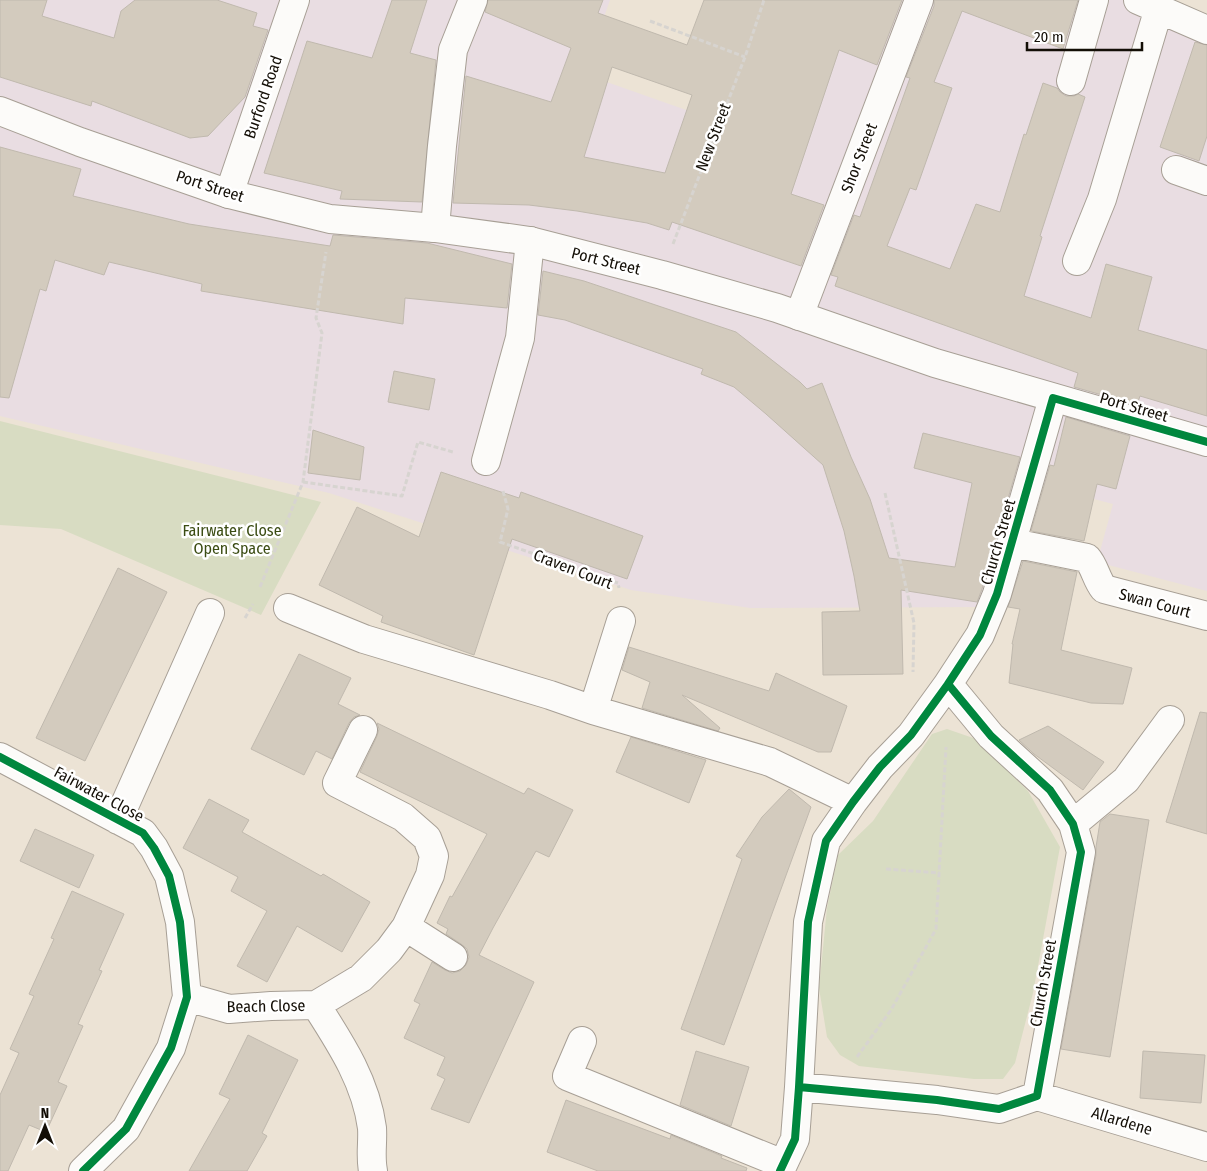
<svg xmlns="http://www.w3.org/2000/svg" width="1207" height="1171" viewBox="0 0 1207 1171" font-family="'Fira Sans Condensed',sans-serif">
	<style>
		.commercial { fill: #e9dde2 }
		.green { fill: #d8dcc2 }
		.building { fill: #d3cbbe; stroke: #c0b9ae; fill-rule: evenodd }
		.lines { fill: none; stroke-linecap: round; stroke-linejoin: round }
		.minor-casing { stroke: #a79f95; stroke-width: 30 }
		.major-casing { stroke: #a79f95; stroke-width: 30 }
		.path { stroke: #d7d4d0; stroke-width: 3; stroke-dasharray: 5 2.5; stroke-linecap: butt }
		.minor { stroke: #fcfbf9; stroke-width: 28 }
		.major { stroke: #fcfbf9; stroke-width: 28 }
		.cycleway-casing { stroke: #fff; stroke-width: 11 }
		.cycleway { stroke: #00873e; stroke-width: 8 }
		.labels { text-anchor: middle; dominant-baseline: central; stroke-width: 5; stroke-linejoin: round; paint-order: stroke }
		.street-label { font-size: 16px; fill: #130e06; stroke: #fff }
		.park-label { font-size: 16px; fill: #3b4c13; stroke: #fff }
	</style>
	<rect width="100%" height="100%" fill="#ece3d5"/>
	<!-- commercial -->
	<path class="commercial" d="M0,0H610L584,74L723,123L765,0H1141L1207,28V591L1097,562L1113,504L1025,481L982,607L750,608L631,590L329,493L0,416Z"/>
	<!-- green -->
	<path class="green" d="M0,421L321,502L261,615L61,529L0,525Z
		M947,729L976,739L1028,791L1060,847L1033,993L1015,1063L1003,1079H974L859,1066L840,1055L827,1037L819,988L827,908L838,855L873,821L932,734Z"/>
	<!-- building -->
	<path class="building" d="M0,0H47L42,16L114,38L121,11L135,0H217L257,13L253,26L268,30L245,97L208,136L190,138L92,101L91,106L0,77Z
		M392,0H427L410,53L436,60L422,202L340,199L342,191L264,173L307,41L372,58Z
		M488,0H603L598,13L687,45L704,0H902L877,65L839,50L791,194L824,205L801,266L672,222L669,230L647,223L577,211L529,205L453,203L466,76L551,102L571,48L485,12ZM612,67L692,95L665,173L584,157Z
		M934,0H1078L1063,49L962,11L934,82L952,88L916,190L910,188L887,246L950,269L976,204L1000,212L1024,134L1026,135L1043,83L1057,88L1060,92L1066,96H1074L1078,94L1085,97L1040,236L1042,237L1024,296L1091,318L1106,264L1152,277L1138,330L1207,350V416L1140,396L1137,405L1074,387L1078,373L835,286L838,277L831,275L854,215L860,217L910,78L906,77L934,6Z
		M1195,42L1207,45V136L1199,161L1160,147Z
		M0,147L81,169L73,196L189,224L330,246L333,235L427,243L512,264L507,308L405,298L403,324L201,291L202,284L109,262L104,275L55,260L46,291L40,289L9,398L0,397Z
		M543,271L584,281L736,332L800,382L807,389L822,383L851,457L870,499L889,558L955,567L972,483L914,468L923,433L1020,457L982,589L977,602L901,590L903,674L823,675L822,612L860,611L854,576L844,531L823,465L766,414L734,387L701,374L703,369L565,320L538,315Z
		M394,371L435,379L429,410L388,402Z
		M1066,417L1130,436L1116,489L1097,484L1084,541L1031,531L1050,465L1054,466Z
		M313,430L364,447L360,480L308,473Z
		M441,472L519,498L521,492L643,536L627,579L512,539L474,655L381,622L383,616L319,585L357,507L419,537Z
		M1023,561L1077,572L1061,650L1132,668L1123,704L1091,703L1009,683L1013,644H1012L1020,609L1008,607Z
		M118,568L167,592L85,761L36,738Z
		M629,647L769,691L776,673L847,706L831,752H818L682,695L720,728L718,731L642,708L650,682L622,670Z
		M299,654L351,678L338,704L360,715L354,717L349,723L332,759L316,751L304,775L251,749Z
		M1200,712L1207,713V834L1166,822Z
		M377,723L524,794L528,788L573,810L549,857L536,851L493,928L479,955L534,982L469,1123L431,1109L445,1079L437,1075L445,1057L404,1038L420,1004L414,1001L432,962L445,970L452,973L460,971L466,965L469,957L467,949L461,944L446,934L448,929L437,923L450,896L452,897L487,834L360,772L377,736L379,729Z
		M1048,726L1104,762L1083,790L1034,754L1019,740Z
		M631,737L706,760L689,803L616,772Z
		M789,789L811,807L724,1045L681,1029L742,859L736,856L762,817Z
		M209,799L249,820L242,832L321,876L323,874L370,902L342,952L297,926L267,982L237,966L267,911L231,891L238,877L183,848Z
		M1110,814L1149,820L1110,1057L1061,1049L1096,855V847L1100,822Z
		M35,829L94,855L79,888L20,861Z
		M72,891L124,914L99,970L102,971L78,1024L83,1026L58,1082L67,1086L46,1132L29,1125L8,1171H0V1095L19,1053L10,1049L34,996L29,994L54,939L51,938Z
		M248,1035L298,1060L262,1133L267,1136L247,1171H189L230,1099L219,1094Z
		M696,1051L749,1067L731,1126L680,1105Z
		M1143,1051L1205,1055L1201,1103L1140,1098Z
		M566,1100L670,1139L671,1135L722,1156L721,1158L747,1168L746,1171H598L547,1152Z"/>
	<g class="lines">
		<defs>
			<path id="minor" d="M1138,0L1207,30
				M1071,81L1094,0
				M1176,170L1207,181
				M229,194L295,0
				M435,228L442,146L453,50L473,0
				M1077,261L1102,199L1159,8
				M799,316L919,0
				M486,461L520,338L530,241
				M1013,543L1087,558C1095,567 1096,579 1104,589L1207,616
				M288,608L364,639L550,695L593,710
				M621,621L593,710L770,762L853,802
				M948,684L980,635L997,594L1053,398
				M0,757L143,833L154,848L169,876L180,922L187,997L171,1048L126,1129L83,1171
				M118,820L210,613
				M1073,824L1126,780L1170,720
				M406,927L453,957
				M187,997L229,1009L271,1006L316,1005L361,978L389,950L406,927L430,875L434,856L427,838L403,817L337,783L363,730
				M316,1005C341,1044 366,1082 372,1128C373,1143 370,1156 373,1171
				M582,1041L567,1076L783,1164
				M1037,1096L1207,1147
				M780,1171L795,1139L799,1087L808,922L826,841L853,802L880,767L911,735L948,684L991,736L1050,790L1073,824L1081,852L1037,1096L999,1109L937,1100L799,1087"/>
			<path id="major" d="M0,111L80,142L229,194L330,219L435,228L530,241L662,275L777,308L935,363L1207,442"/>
		</defs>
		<!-- minor casing -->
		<use href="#minor" class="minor-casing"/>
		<!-- major casing -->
		<use href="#major" class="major-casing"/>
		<!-- path -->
		<path class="path" d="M650,21L745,57
			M673,244L745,57L764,0
			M303,482L402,496L418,442L453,452
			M503,491L508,509L500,542L618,583L619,588
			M885,493L914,623L913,672
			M260,587L303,482L322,333L316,318L326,252
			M245,618L253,604
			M886,869L940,873
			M857,1057L891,1010L936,929L946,747"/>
		<!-- minor -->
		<use href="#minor" class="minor"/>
		<!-- major -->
		<use href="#major" class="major"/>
		<defs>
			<path id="cycleway" d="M948,684L980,635L997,594L1053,398L1207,442
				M0,757L143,833L154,848L169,876L180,922L187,997L171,1048L126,1129L83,1171
				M780,1171L795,1139L799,1087L808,922L826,841L853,802L880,767L911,735L948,684L991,736L1050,790L1073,824L1081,852L1037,1096L999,1109L937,1100L799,1087"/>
		</defs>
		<!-- cycleway casing -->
		<use href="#cycleway" class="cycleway-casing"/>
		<!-- cycleway -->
		<use href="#cycleway" class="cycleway"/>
	</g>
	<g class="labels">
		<!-- street labels -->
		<g class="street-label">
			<text transform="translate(263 97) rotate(-71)">Burford Road</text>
			<text transform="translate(713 137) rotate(-69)">New Street</text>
			<text transform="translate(859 158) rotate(-69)">Shor Street</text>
			<text transform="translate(210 186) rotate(18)">Port Street</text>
			<text transform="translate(606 261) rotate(14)">Port Street</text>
			<text transform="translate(1134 407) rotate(16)">Port Street</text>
			<text transform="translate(998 542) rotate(-74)">Church Street</text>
			<text transform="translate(573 569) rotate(21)">Craven Court</text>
			<text transform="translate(1155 603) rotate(15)">Swan Court</text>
			<text transform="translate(99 794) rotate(28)">Fairwater Close</text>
			<text transform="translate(1043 983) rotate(-80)">Church Street</text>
			<text transform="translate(266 1006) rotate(-1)">Beach Close</text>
			<text transform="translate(1122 1121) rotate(17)">Allardene</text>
		</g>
		<!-- park labels -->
		<g class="park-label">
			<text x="232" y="530">Fairwater Close<tspan x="232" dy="18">Open Space</tspan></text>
		</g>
	</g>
	<!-- north arrow -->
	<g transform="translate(45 1126)" stroke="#ffffff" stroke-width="4" paint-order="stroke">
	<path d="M0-4L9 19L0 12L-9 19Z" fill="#130e06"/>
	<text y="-8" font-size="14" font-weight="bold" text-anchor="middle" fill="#130e06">N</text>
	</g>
	<!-- scale -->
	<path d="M1027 42v8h115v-8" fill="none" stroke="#130e06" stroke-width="2.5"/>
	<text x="1034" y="42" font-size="15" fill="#130e06" stroke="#ffffff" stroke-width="4" paint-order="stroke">20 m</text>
</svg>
